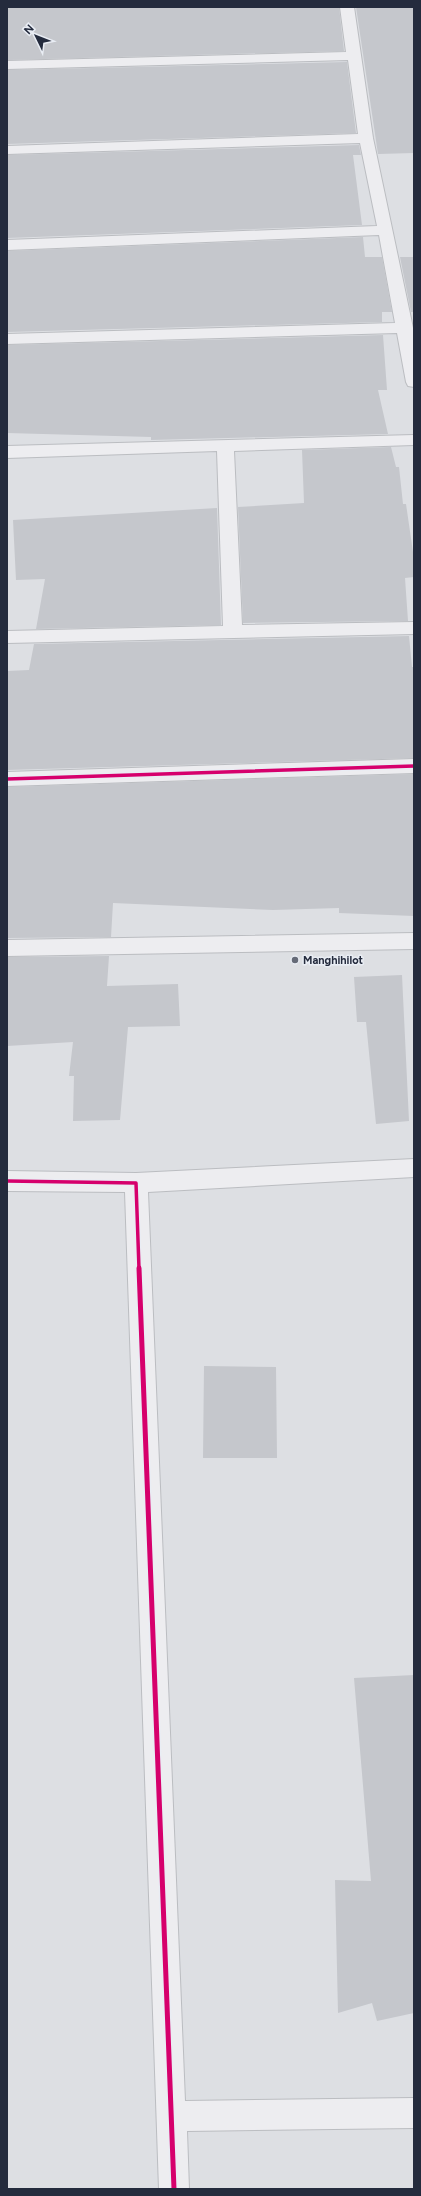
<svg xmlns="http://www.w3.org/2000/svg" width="421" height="2196" viewBox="0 0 421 2196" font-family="Figtree,sans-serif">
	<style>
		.building { fill: #c5c7cc }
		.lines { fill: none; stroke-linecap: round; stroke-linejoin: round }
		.minor-casing { stroke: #bbbdc1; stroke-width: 2 }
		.minor { fill: #ededf0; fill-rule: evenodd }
		.cycleway-far1-casing { stroke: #e9edf4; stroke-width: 6 }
		.cycleway-casing { stroke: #e9edf4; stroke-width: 8 }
		.cycleway-far1 { stroke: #d6006c; stroke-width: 3.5 }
		.cycleway { stroke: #d6006c; stroke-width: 5 }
		.poi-dot { fill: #656a77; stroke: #e9edf4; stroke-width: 1.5 }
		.labels { text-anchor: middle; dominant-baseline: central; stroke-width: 3; stroke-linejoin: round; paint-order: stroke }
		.poi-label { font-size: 11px; font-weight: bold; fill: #242b3d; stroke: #e9edf4; text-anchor: start }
	</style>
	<rect width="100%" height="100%" fill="#dddfe3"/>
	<!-- building -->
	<path class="building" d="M7,7H339L344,51L7,60Z
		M356,7H414V153L378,154Z
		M347,62L356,133L7,144V70Z
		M359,145L361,155H353L362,225L7,238V155Z
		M363,237L365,257H382L392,312H382V322L7,332V251Z
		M400,257H414V312H411Z
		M383,335L387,390H378L388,434L151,440V437L7,433V345Z
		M391,447L396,467H399L403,504H406L414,559V577L405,578L408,621L243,623L238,507L304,503L302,450Z
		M217,508L221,625L36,629L45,579L16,580L13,520Z
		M409,636L412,667H414V758L7,770V671L29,670L34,644Z
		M414,774V916L339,913V908L273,910L113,903L111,937L7,938V787Z
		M109,956L107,986L178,984L180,1026L128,1027L120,1120L73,1121L74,1076H69L73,1042L7,1046V957Z
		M402,975L409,1121L376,1124L366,1022H357L354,977Z
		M204,1366L276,1367L277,1458H203Z
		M414,1675V2013L377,2021L372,2003L338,2013L335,1880L371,1881L354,1678Z"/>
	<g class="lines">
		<defs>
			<path id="minor" d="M340,7H354L373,138L413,328L414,387L408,386L406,382L397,333L7,344V334L395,323L379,235L7,250V240L377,226L360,143L7,154V146L358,134L348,60L7,69V61L346,52Z
				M414,435V445L234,451L242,625L414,622V634L7,643V631L223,626L217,451L7,458V446Z
				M414,759V773L7,786V772Z
				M414,933V949L7,956V940Z
				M414,1159V1177L148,1192L185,2101L414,2098V2128L187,2131L189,2189H159L125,1192L7,1191V1171L136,1173Z"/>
		</defs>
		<!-- minor casing -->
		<use href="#minor" class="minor-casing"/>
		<!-- minor -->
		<use href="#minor" class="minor"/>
		<defs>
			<path id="cycleway-far1" d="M7,779L414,766
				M7,1181L136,1183L139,1269"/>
			<path id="cycleway" d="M139,1268L174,2189"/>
		</defs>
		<!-- cycleway-far1 casing -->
		<use href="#cycleway-far1" class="cycleway-far1-casing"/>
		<!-- cycleway casing -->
		<use href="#cycleway" class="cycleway-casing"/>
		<!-- cycleway-far1 -->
		<use href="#cycleway-far1" class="cycleway-far1"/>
		<!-- cycleway -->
		<use href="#cycleway" class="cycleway"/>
	</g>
	<!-- markers -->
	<circle class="poi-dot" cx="295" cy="960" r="4"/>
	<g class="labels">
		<!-- poi labels -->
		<g class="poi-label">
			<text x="303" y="960">Manghihilot</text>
		</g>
	</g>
	<!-- border -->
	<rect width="421" height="2196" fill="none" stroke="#242b3d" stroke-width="16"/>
	<!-- north arrow -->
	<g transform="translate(36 36) rotate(313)" stroke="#e9edf4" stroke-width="3" paint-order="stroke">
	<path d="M0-3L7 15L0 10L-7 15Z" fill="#242b3d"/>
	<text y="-6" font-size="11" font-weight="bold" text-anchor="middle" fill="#242b3d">N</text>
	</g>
</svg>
